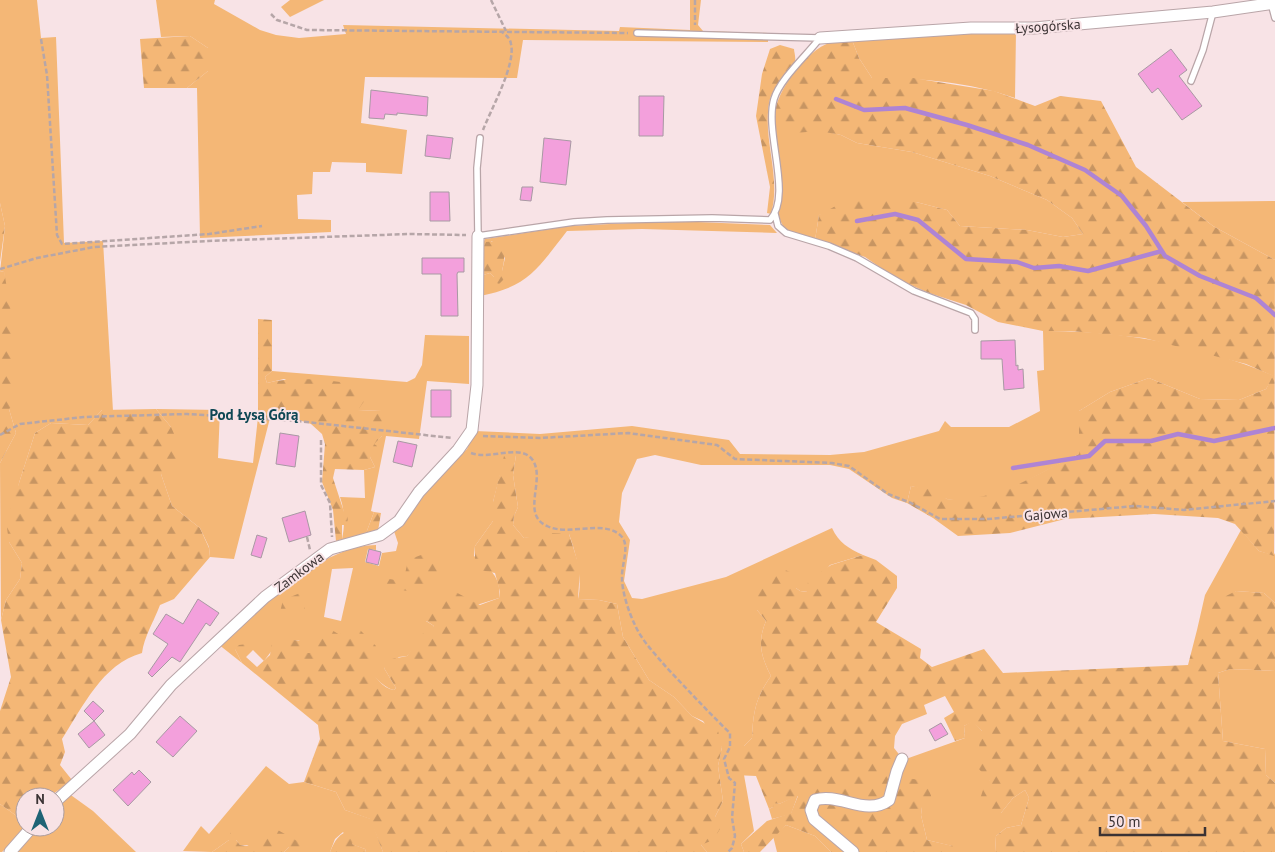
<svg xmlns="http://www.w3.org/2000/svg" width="1275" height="852" viewBox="0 0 1275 852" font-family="'PT Sans',sans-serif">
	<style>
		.grass { fill: #f4b776; fill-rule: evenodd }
		.forest { fill: url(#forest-firs) }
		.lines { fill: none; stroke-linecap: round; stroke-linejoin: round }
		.stream { stroke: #ae84d4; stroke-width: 4.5 }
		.building { fill: #f3a0dc; stroke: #a899a3 }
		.lane-casing { stroke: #b9a5a8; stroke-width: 8 }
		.street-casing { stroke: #b9a5a8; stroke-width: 13 }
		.path { stroke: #b6a6a8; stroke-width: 2.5; stroke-dasharray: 5 2.5; stroke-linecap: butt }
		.lane { stroke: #fff; stroke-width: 5.5 }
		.street { stroke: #fff; stroke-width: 11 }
		.labels { text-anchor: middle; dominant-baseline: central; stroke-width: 4; stroke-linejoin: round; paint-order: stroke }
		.street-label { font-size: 14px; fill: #3b3334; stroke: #f8e3e6 }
		.neighbourhood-label { font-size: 15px; font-weight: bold; fill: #0e4754; stroke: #f8e3e6 }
	</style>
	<defs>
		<pattern id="forest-firs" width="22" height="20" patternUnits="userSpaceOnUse" patternTransform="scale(1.25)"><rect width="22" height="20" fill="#f4b776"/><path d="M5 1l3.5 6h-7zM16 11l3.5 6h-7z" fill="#c79562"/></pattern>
	</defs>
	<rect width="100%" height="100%" fill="#f8e3e6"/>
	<!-- grass -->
	<path class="grass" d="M0,0H37L41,38L56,37L64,243L103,241L113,411L102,410L88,425L51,423L35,433L19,483L9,542L22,563L20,579L6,600L1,620L0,463L16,433L9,409L4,271L0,272L5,226L0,203Z
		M156,0H215L214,4L260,30L276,35L299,38L346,34L343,25L619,31L620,27L690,30V0H701L698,25L703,31L768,33V42L523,40L517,78L365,77L361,123L407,130L402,174L366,172V163L332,162L330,172H313L312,194L297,195L298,219L331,220V232L200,238L197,88H187L208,71V48L190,36L161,37Z
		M290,0H324L290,17L281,7Z
		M1016,31L1015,98C970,82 920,78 872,78L859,58L852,40Z
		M775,120L841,135L857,143L912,152L990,176L1047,200L1072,218L1083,234L1063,237L1027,230L960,226L947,210L916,202L819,215L815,240L790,231L784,228L780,220L778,213L781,199L773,131Z
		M1275,201V260L1213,226L1182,202Z
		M673,221L770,225L777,233L642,229L567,231C538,268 529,287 479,296L483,275L490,273L494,277L502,271L505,258L492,241L480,250L485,239L569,226Z
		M1043,331C1119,330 1204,345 1274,376L1266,389L1239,400L1200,399L1149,378L1110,392L1079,411V454C1039,472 993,507 947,499C935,497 924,489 911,486L907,503L892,498L849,469L830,465H701L655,455L637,459L622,493L619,522L630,540L624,581L632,598L642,599L726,577L832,528C839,543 848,548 863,555L830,565L808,592L800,591L796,588L757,610L766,621C757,643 761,656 771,676C756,697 753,712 752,738L744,746V752L734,775H744L754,831L741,844L744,852H707L701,845L723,801L718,766L722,747L703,721L692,716L674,697L649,680L623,637L617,604L599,600L578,599C583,578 576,554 569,534L524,538L513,525L514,516L518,507L513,475L516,455L500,475L493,502V521L475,546L474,556C489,568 502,577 499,598L426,621L434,626L407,656L399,657L384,668L396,688L394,690C380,689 350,647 340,636L317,653H307L299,640L279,641L264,661L253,650L246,657L235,649L242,663L218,644C258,610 321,545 376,545V550L368,549L365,562L379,566L382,553L396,551L398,543L394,531L427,488L467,449L475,431L540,434L632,426L729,440L740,454L830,455L864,452L939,431L945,421L951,427H1009L1040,411L1037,371L1044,370ZM353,568L341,621L324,617L332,569Z
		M425,335L469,336V384L427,381L419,439L386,436L371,511L374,512L365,536L336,544V541L342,539C345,525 345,511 340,497L365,498L364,470L375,467L370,457L373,444L382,436L381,411L357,410L284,379L267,383L265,377L272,371L407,382L415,378L422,365Z
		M156,409L220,410L218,458L253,463L258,417L270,418L234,559L210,557L209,547L200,528L172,506L161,474L171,427Z
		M1241,530L1259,551L1274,555L1275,553V603L1264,593L1236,591L1208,631L1197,630L1205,595Z
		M1230,669L1275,671V783L1266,775L1265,749L1223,741L1218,673Z
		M972,721L982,731L990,781L1001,813L1013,798L1025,790L1029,798L1021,825L1006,828L996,836L995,852H953L952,846L927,840L921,815L922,807L899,783L903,760L965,738L964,726Z
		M266,766L289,784L304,782L336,792L345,810L371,819L383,852H366L365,849L351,844L343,832L335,839L330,852H284L289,847H308L240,845L236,840H229L212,852L183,851L201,826L209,834Z
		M68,793L93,811L136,852H18L39,827H55V807Z
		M798,795L791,814L772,819L769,809L773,807V802L779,804Z
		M0,804L25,822C25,835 11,844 2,852H0Z
		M786,825L815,836L831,852H777L773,836Z"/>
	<!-- forest -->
	<path class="forest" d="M190,36L208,48V71L187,88H144L140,39Z
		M852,40L859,58L872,78H913L994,91L1035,106L1060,96L1101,101L1136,167L1213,226L1275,260L1274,556L1259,551L1235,524L1218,518L1154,514L1065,519L1010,533L958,536L933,518L907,503L911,486L944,492L946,499C1002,502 1031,475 1079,454V411L1110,392L1149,378L1200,399L1239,400L1266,389L1273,376L1246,364L1144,338L1071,331H1043L998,322L966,305L929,293L897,279L865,257L815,240L819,215L843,202L878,199L916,202L947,210L960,226L1027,230L1063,237L1083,234L1072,218L1047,200L990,176L912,152L857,143L841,135L819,131L782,134C780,130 775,124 775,120C771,96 807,50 829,43C836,41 845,41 852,40Z
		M780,45L794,49C794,52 796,57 795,61C793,72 774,86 770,99C761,137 782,176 771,214L767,213L770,187L756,116L762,74L770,49Z
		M0,203L5,226L0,262Z
		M498,241C506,252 505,258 502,271L506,277L499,284L494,282V277L490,273L483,275V248L486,242Z
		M4,271L11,312L15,404L9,409L16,433L0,463V272Z
		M258,319L272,320V371L265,377L267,383C299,375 331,381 363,385L367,391L365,400L358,410L381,411L391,416L392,425L383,426L384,434L374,444L377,446L376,454L370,457L375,467L364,470L335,469L333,478L345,515L348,517L347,525H342V539L336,541L333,510L322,482L325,444L322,434L311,424L272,411L270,418L258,417Z
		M156,409L171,427L182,452L171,468L161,474L172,506L200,528L209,548L210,557L174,599L160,605C154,621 144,637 142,653C102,664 83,707 62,739L65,752L60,765L72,780L49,797H25V822L0,804V711L11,677L1,620L6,600L20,579L22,563L9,542L7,528L11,508L35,433L51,423L88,425L102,410Z
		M516,455L513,475L518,507L514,516L513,525L524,538L549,533L569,534L580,569L578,599L599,600L617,604L623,637L649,680L674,697L692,716L718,731L722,747L718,766L723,801L715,817L720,829L713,840L701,845L707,852H383L370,819L345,810L336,792L304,782L320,739L318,725L242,663L235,649L239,645L247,644L246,657L257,667L270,655L272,641H279L283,637L289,635L293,640L308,641L307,653H317C317,641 319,635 330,629L340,635L346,626L358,628L376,646L368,667C375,676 383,689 394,690L396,688L384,668L387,660L407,656L424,632L434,626L425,620L434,602L448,588L480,605L499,598L500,592L495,573L475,569V546L493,521V502L504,456Z
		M374,512L381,513L378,531L365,536Z
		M421,555C431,555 436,555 442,564C431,590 426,597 398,589C391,587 385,587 380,582L389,576V579L396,580L405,574L408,560Z
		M863,555L876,560L897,576V588L876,622L921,649L920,658L932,667L984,649L1003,673L1188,665L1197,630H1208L1210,604L1236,591L1264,593L1275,603V671L1230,669L1218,673L1223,741L1265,749L1266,775L1275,783V852H995L996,836L1006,828L1021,825L1029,798L1025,790L1013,798L1001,813L984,812L979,802L984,787L990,781L978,768L980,732L982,731L972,722L964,726L965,738L955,741L944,718L954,712L945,696L924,705L927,714L902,724L895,736L894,748L902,758L899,783L906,778L927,781L933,803L922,807L921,815L927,840L953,846V852H831L815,836L786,825L760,852H744L741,844L767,821L791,813L798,796L779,804L774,803L773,807L769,809L756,776L734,775L726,759L734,752L744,751V746L752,738C753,712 756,697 771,676C761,656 757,643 766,621L757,610L755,595L777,566L794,574L796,588L800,591L807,592L808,581L831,565Z
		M300,593L304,598L305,611L302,613L297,611L277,620L276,613L280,612L283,600Z
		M231,829H237L236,840L240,845L247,846L276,829L308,847L303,852L289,847L284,852H212L229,840Z
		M352,830L355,835L352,844L365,849L366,852H330C335,840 339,833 352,830Z"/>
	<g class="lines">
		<!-- stream -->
		<path class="stream" d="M836,99L864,110L905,108L967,125L1028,145L1085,170L1122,196L1146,226L1165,256L1200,276L1256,298L1275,315
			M857,221L895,214L918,220L966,259L1017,262L1034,268L1059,266L1088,271L1162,251
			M1013,468L1089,456L1105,441H1151L1178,434L1214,441L1275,428"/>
	</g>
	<!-- building -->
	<path class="building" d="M1171,49L1187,70L1179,76L1202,106L1182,120L1158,88L1152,93L1138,74Z
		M371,90L428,97L427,116L397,113V115L385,114L384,119L369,118Z
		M639,96H664L663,136H639Z
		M427,135L453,138L450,159L425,156Z
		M544,138L571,141L566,185L540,182Z
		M522,187H533L531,201L520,200Z
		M430,192H449L450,221H430Z
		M422,258H464V272H458L457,274L458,316H441V274H422Z
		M1015,340L1016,366L1018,365V370L1023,369L1024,388L1004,390L1002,359H981V341Z
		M431,390H451V417H431Z
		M280,433L299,436L295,467L276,464Z
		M398,441L417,445L412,467L393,462Z
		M305,511L311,535L289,542L282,518Z
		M257,535L267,538L261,558L251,555Z
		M369,549L381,552L378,565L366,562Z
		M198,599L219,613L210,626L206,623L180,662L172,657L152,677L148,673L168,644L153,634L166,614L183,624Z
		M93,701L104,711L94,721L84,711Z
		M180,716L197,731L173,757L156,742Z
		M94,721L105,735L89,748L78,734Z
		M941,723L948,734L935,741L929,730Z
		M139,770L151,782L128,806L113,790L132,772L134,775Z"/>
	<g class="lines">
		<defs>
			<path id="lane" d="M1271,3L1275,18
				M637,33L820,38
				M1191,81L1203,50L1213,12
				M480,138L477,168L478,236L574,222L607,220L712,218L770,220C793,195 764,133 774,99C780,79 807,55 820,38
				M775,214L778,226L786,233L829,246L857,258L914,291L971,313L975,319V330"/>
			<path id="street" d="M820,38L971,28H1034L1213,12L1275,3
				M55,802L130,734L171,685L265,597L330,549L380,535L399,521L419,492L458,450L472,430L477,385L478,236
				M10,852L32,827
				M853,852L814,819L811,810L815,800C839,792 866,817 889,800L897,771L902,759"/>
		</defs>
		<!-- lane casing -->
		<use href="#lane" class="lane-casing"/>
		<!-- street casing -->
		<use href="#street" class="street-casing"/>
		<!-- path -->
		<path class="path" d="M491,0L506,31
			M695,0V25
			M271,14L277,20L307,30L628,33
			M41,39L47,75L57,235L62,244L209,234L262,226
			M483,130C491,109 516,65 511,44C510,38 507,36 502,32
			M0,269L37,258L94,247L208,241L410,234L466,235
			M0,435L20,424L84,417L187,414L297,421L452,438
			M483,436L540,438L628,433L717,445L735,459L832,463L849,466L888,494L911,503L940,519H988L1135,506L1184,510L1275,501
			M321,440V485L330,503L332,537
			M471,453C489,460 517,445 530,457C549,475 519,514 547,526C569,537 605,518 622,537C630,546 621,567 622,578C622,592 629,613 635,625C642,641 656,655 667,668C688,690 708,712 730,733V747L724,759L729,778L735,783L732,818L735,836L732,848L728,852
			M307,537L310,550"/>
		<!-- lane -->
		<use href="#lane" class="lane"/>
		<!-- street -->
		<use href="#street" class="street"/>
	</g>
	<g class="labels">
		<!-- street labels -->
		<g class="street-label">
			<text transform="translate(1048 26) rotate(-4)">Łysogórska</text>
			<text transform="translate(1046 514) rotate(-5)">Gajowa</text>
			<text transform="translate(299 572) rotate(-37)">Zamkowa</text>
		</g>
		<!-- neighbourhood labels -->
		<g class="neighbourhood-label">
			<text x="254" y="414">Pod Łysą Górą</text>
		</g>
	</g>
	<!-- north arrow -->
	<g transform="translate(40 812)"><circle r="24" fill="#f8e3e6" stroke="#ac9d9f"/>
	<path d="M0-4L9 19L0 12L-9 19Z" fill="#1e6475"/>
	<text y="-8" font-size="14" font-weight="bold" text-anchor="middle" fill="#3b3334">N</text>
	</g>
	<!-- scale -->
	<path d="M1100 827v8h105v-8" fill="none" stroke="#3b3334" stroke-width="2.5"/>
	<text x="1108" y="827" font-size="15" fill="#3b3334" stroke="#f8e3e6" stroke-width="4" paint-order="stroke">50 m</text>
</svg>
